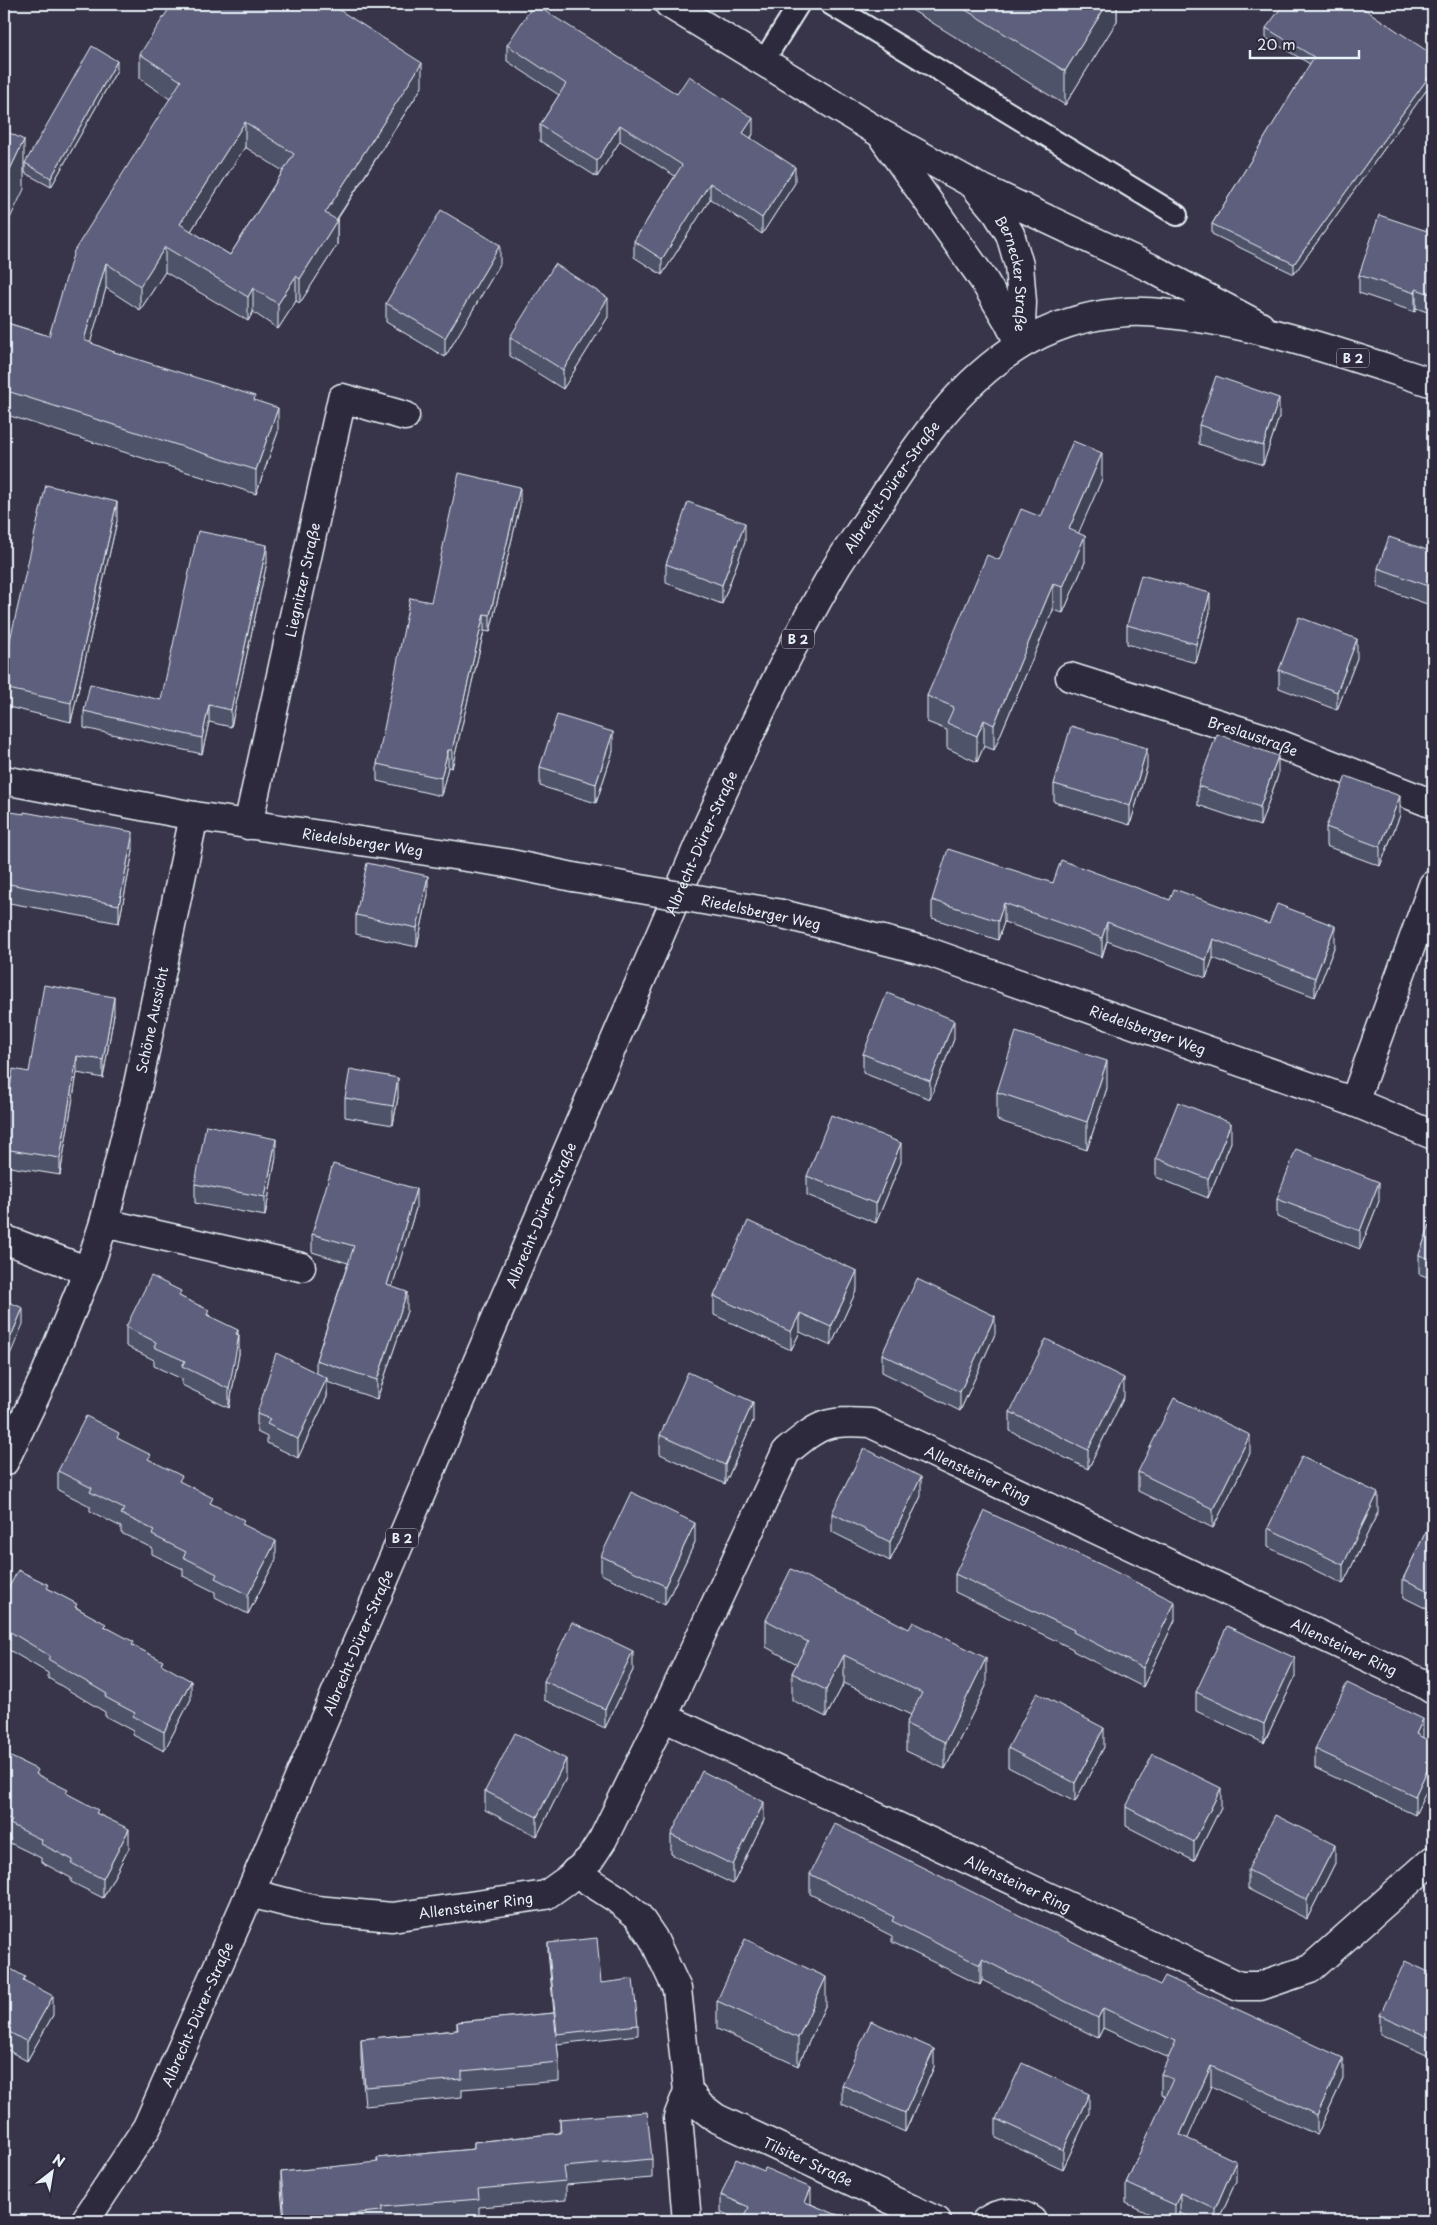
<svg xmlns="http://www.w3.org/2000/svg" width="1437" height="2225" viewBox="0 0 1437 2225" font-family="'Playpen Sans',sans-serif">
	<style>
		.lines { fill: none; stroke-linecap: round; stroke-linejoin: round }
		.lane-casing { stroke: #e8f1f8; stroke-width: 24 }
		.street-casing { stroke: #e8f1f8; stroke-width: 31 }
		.secondary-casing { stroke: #e8f1f8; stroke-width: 31 }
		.primary-casing { stroke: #e8f1f8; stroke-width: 31 }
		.lane { stroke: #2f2a3d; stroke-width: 20 }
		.street { stroke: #2f2a3d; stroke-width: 28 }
		.secondary { stroke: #2f2a3d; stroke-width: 28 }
		.primary { stroke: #2f2a3d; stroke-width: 28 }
		.street-bridge-casing { stroke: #e8f1f8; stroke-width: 31; stroke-linecap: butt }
		.street-bridge { stroke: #2f2a3d; stroke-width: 28 }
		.wall { fill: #50526b; stroke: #e8f1f8; fill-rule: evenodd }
		.shaded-wall { fill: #414257; stroke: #e8f1f8 }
		.building { fill: #5d5f7c; stroke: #e8f1f8; fill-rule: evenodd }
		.labels { text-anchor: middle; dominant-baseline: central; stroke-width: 4; stroke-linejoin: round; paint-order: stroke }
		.shield { fill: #2f2a3d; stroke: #b0b5c0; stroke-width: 1 }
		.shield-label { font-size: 12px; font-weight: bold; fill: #e8f1f8 }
		.street-label { font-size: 14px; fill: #e8f1f8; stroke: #2f2a3d }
	</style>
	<rect width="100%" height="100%" fill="#38354a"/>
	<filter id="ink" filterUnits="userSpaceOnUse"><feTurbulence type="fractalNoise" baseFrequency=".02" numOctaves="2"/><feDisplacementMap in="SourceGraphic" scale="10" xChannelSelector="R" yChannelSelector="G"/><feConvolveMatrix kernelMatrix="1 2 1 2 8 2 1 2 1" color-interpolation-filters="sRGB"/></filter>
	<g filter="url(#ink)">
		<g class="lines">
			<defs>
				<path id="lane" d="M830,4L1177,215
					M763,62L799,4"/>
				<g id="street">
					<path id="s1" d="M1070,677L1261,737L1433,804"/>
					<path id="s2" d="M4,780L194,816L506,863L573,877"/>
					<path id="s3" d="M248,825L342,398L405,416"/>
					<path id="s4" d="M782,914L926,951L1354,1102L1433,1135"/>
					<path d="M1354,1102L1433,885"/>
					<path d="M104,1223L301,1267"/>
					<path d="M4,1239L88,1271"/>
					<path id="s5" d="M4,1462L44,1378L88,1271L104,1223L137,1089L194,816"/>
					<path id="s6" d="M663,1717L1239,1986H1260L1310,1969L1433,1860"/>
					<path d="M575,1872L617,1899L638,1916L653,1938L677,1989L688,2091L678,2117L687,2221"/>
					<path id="s7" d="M250,1893L316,1910L392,1917L546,1895L567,1880L590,1859L603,1839L663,1717L786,1452C820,1424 825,1420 870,1423L1422,1683L1433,1690"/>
					<path id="s8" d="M688,2091L700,2106L716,2118L937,2221"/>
					<path d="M986,2221C1000,2211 1018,2210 1032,2221"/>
				</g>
				<g id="secondary">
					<path id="s9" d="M669,4L880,133L973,184L997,213L1010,234L1019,265L1022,302L1020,345"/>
					<path d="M884,139L983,279L1008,321L1020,345"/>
					<path d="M981,188L1151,268L1260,326"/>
				</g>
				<g id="primary">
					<path id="s10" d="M85,2221L147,2127L250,1893L699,844C742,750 785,655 837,566C851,544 866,523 880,502C918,443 959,383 1020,345C1049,328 1084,316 1117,313C1140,310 1162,313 1184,316C1270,327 1352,357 1433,383"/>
				</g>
			</defs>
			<!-- lane casing -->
			<use href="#lane" class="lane-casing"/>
			<!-- street casing -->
			<use href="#street" class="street-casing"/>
			<!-- secondary casing -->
			<use href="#secondary" class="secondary-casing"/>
			<!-- primary casing -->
			<use href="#primary" class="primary-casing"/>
			<!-- lane -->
			<use href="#lane" class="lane"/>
			<!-- street -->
			<use href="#street" class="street"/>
			<!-- secondary -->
			<use href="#secondary" class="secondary"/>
			<!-- primary -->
			<use href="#primary" class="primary"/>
			<defs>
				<path id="street-bridge" d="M573,877L782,914"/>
			</defs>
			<!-- street-bridge casing -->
			<use href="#street-bridge" class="street-bridge-casing"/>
			<!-- street-bridge -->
			<use href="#street-bridge" class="street-bridge"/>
		</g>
		<!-- wall -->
		<path class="wall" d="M902,4H1117V21L1065,105Z
			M1266,28L1433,55V81L1294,274L1212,234V224L1310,64L1266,38Z
			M507,45L677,94L753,134L751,138L795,183L762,234L710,199L662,275L634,257V241L675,176L620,141L597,177L540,141V125L559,95L507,61Z
			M140,54L422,87L337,220V245L300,303L296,301L278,329L253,312L248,321L165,272L140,310L106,288L90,343L111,351L255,400L278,432L256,494L4,414V322L49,336L170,99L140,79ZM245,147L283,171L230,255L191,231Z
			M117,70L51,187L25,173V163Z
			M1433,233V314L1416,308L1415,312L1359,293V275Z
			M500,264L445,357L386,322V303Z
			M608,317L563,389L510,356V337Z
			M1279,417L1263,465L1199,444V425Z
			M1102,479L1078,533L1085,562L1063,613L1053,610L994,750L984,746L977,762L947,748V730L927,722V696L999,560L1041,517Z
			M520,505L490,632L484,631L452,768L448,767L441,796L377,781V764L431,602Z
			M117,521L71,722L4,706V666Z
			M745,542L722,604L666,583V564Z
			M1433,552V606L1378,587V568Z
			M267,562L231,727L209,722L202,754L84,728V711L161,700Z
			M1210,612L1196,663L1127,644V625Z
			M1357,658L1337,710L1279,688V670Z
			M613,751L596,803L540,786V767Z
			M1147,767L1130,825L1054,802V784Z
			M1278,775L1260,826L1198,805V786Z
			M4,811L133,851L119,923L4,902Z
			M1400,815L1380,866L1326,846V827Z
			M1053,883L1170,900L1269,924L1335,945L1315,997L1213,958L1206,978L1107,941L1102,957L1004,922L998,940L932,918V900Z
			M428,895L417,947L356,934V915Z
			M114,1014L103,1078L77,1073L60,1175L4,1166V1107H7L29,1072Z
			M954,1039L930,1099L863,1073V1054Z
			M1107,1088L1087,1150L997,1120V1092Z
			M398,1097L393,1125L345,1117V1098Z
			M1231,1142L1208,1198L1156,1177V1158Z
			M276,1157L265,1216L195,1203V1184Z
			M901,1162L876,1223L807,1195V1176Z
			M1277,1199L1379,1201L1360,1249L1277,1217Z
			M416,1208L392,1287L407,1311L377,1399L327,1382V1397L298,1458L267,1443V1437L257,1432V1414L316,1372V1360L348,1263L312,1252V1234Z
			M1433,1216V1279L1419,1274V1255Z
			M857,1289L831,1346L800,1332L791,1350L714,1315V1296Z
			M181,1297L238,1334L239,1354L229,1408L182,1385V1379L154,1366V1360L126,1346V1327Z
			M995,1334L960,1411L882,1372V1354Z
			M1124,1397L1088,1469L1010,1431V1412Z
			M753,1421L725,1484L660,1454V1435Z
			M119,1439L213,1505L244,1525L276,1559L248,1614L215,1597V1592L183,1576V1569L152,1554V1548L121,1533V1527L90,1511V1506L58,1490V1471Z
			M1250,1453L1213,1528L1138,1491V1472Z
			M921,1496L890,1561L832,1532V1513Z
			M1378,1512L1343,1584L1268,1547V1528Z
			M1433,1517V1612L1403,1597V1579Z
			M695,1542L665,1605L601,1574V1556Z
			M955,1574L1175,1620L1143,1687L1073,1651V1649L955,1592Z
			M49,1589L163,1665L191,1699L164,1751L133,1735V1731L105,1716V1712L48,1678V1673L4,1647V1597Z
			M766,1620L986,1686L945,1769L906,1751V1724L911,1715L844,1683L826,1717L792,1700V1673L797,1664L766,1647Z
			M633,1670L605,1728L544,1700V1681Z
			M1295,1677L1264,1743L1196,1711V1692Z
			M1423,1738L1433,1743V1777L1415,1815L1315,1768V1749Z
			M1104,1747L1075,1802L1008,1767V1748Z
			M4,1749L7,1755L98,1814L129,1848L103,1898L71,1882V1878L41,1862V1858L10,1843V1838L4,1835Z
			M566,1778L537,1836L485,1810V1791Z
			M1126,1807H1221L1194,1861L1126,1826Z
			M764,1820L733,1884L671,1854V1835Z
			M1335,1863L1307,1919L1248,1889V1870Z
			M810,1874L1343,2079L1317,2135L1211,2086L1187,2139L1236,2181L1218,2221H1197L1180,2213L1177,2221H1165L1126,2203V2183L1166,2096L1161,2094V2074L1169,2058L1103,2028L1098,2038L982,1980L980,1985L892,1942V1936L810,1894Z
			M548,1943L601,1983L638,2025V2035L557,2044L559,2062V2081L462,2089V2097L365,2106L361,2058V2039L457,2030V2022L554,2013L548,1952Z
			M4,1965L25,1981L53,2015L27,2061L4,2048Z
			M1433,1974V2058L1380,2034V2015Z
			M717,2001L826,2004L798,2066L717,2029Z
			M934,2067L905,2132L842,2104V2085Z
			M1089,2113L1063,2169L996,2138V2119Z
			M560,2119L652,2159V2178L566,2185V2200L479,2207V2218L437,2221H284L281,2190V2172L377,2163V2158L474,2149V2142L560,2133Z
			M721,2195L811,2204L848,2221H742L721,2212Z"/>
		<!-- shaded-wall -->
		<path class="shaded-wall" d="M1107,4H1117V21L1065,105V71Z
			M117,61V70L51,187V178Z
			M422,63V87L325,237V213Z
			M1433,71V81L1294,274V264Z
			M753,118V134L743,149V133Z
			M245,122V147L180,248V224Z
			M620,125V141L597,177V161Z
			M24,140V189L4,231V182Z
			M795,167V183L762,234V218Z
			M710,183V199L662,275V259Z
			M337,220V245L300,303V279Z
			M500,245V264L445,357V338Z
			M165,247V272L140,310V286Z
			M106,263V288L84,365V340Z
			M296,276V301L278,329V304Z
			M253,288V312L248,321V297Z
			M1416,289V308L1415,312V293Z
			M608,298V317L563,389V370Z
			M1279,398V417L1263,465V446Z
			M278,408V432L256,494V470Z
			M1102,453V479L1069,555V529Z
			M520,487V505L490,632V615Z
			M117,502V521L71,722V703Z
			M745,523V542L722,604V585Z
			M1085,536V562L1063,613V587Z
			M267,545V562L231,727V710Z
			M1053,584V610L994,750V725Z
			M1210,593V612L1196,663V644Z
			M484,614V631L452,768V750Z
			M1357,639V658L1337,710V692Z
			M209,705V722L202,754V738Z
			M984,720V746L977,762V736Z
			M613,732V751L596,803V784Z
			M1147,748V767L1130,825V806Z
			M448,750V767L441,796V778Z
			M1278,756V775L1260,826V807Z
			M1400,796V815L1380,866V847Z
			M133,832V851L119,923V905Z
			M428,876V895L417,947V928Z
			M1004,903V922L998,940V921Z
			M1107,922V941L1102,957V938Z
			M1335,926V945L1315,997V978Z
			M1213,939V958L1206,978V960Z
			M114,997V1014L103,1078V1060Z
			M954,1020V1039L930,1099V1081Z
			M77,1056V1073L60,1175V1158Z
			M1107,1061V1088L1087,1150V1122Z
			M398,1078V1097L393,1125V1106Z
			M1231,1123V1142L1208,1198V1179Z
			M276,1139V1157L265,1216V1197Z
			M901,1143V1162L876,1223V1204Z
			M1379,1182V1201L1360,1249V1231Z
			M416,1189V1208L387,1304V1285Z
			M857,1271V1289L831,1346V1327Z
			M407,1292V1311L377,1399V1380Z
			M23,1308V1324L4,1369V1353Z
			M800,1313V1332L791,1350V1332Z
			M995,1316V1334L960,1411V1392Z
			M238,1330V1342L239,1335V1354L229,1408V1389L236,1334Z
			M327,1378V1397L298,1458V1439Z
			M1124,1378V1397L1088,1469V1450Z
			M9,1381V1397L4,1407V1391Z
			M753,1402V1421L725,1484V1465Z
			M1250,1435V1453L1213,1528V1509Z
			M921,1477V1496L890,1561V1542Z
			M1378,1493V1512L1343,1584V1565Z
			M695,1523V1542L665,1605V1586Z
			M276,1541V1559L248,1614V1595Z
			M1175,1602V1620L1143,1687V1668Z
			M633,1651V1670L605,1728V1709Z
			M844,1655V1683L826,1717V1690Z
			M986,1658V1686L945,1769V1742Z
			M1295,1658V1677L1264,1743V1724Z
			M191,1681V1699L164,1751V1732Z
			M1423,1719V1738L1416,1734Z
			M1104,1728V1747L1075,1802V1783Z
			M1433,1758V1777L1415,1815V1796Z
			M566,1759V1778L537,1836V1817Z
			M1221,1788V1807L1194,1861V1842Z
			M764,1802V1820L733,1884V1865Z
			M129,1829V1848L103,1898V1879Z
			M1335,1845V1863L1307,1919V1900Z
			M982,1959V1980L980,1985V1965Z
			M826,1977V2004L798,2066V2038Z
			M53,1996V2015L27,2061V2042Z
			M1103,2008V2028L1098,2038V2018Z
			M934,2049V2067L905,2132V2113Z
			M1343,2058V2079L1317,2135V2115Z
			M1211,2066V2086L1180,2156V2135Z
			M1089,2094V2113L1063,2169V2150Z
			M1236,2161V2181L1218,2221H1215V2209Z
			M811,2188V2205L805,2202Z
			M1180,2193V2213L1177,2221H1175V2205Z"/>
		<!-- building -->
		<path class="building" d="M172,4H330L422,63L325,213L337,220L300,279L296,276L278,304L253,288L248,297L165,247L140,286L106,263L84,340L111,351L255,396L254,400L278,408L256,470L4,390V322L49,336L74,251L181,81L140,54ZM245,122L294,154L230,255L180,224Z
			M534,4L677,94L689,76L753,118L743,133L795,167L762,218L710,183L662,259L634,241L682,165L620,125L597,161L540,125L566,84L507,45Z
			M956,4H1107L1065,71Z
			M1284,4H1357L1433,55V71L1294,264L1212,224L1314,57L1266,28Z
			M92,46L117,61L51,178L25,163Z
			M4,130L24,140L4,182Z
			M441,210L500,245L445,338L386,303Z
			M1379,215L1433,233V295L1416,289L1415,293L1359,275Z
			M555,264L608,298L563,370L510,337Z
			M1216,376L1279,398L1263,446L1199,425Z
			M1073,441L1102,453L1069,529L1085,536L1063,587L1053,584L994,725L984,720L977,736L947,723L954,707L927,696L987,555L999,560L1021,509L1041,517Z
			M459,473L520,487L490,615L484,614L452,750H448L441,778L377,764L410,598L431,602Z
			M46,485L117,502L71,703L4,688V666Z
			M688,502L745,523L722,585L666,564Z
			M198,531L267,545L231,710L209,705L202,738L84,711L90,684L161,700Z
			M1389,537L1433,552V588L1378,568Z
			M1141,575L1210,593L1196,644L1127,625Z
			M1299,617L1357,639L1337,692L1279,670Z
			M557,715L613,732L596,784L540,767Z
			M1071,726L1147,748L1130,806L1054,784Z
			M1217,734L1278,756L1260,807L1198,786Z
			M1346,776L1400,796L1380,847L1326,827Z
			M4,811L24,814V812L133,832L119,905L4,883Z
			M948,849L1053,883L1061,860L1170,900L1174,889L1269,924L1277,904L1335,926L1315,978L1213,939L1206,960L1107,922L1102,938L1004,903L998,921L932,900Z
			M367,863L428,876L417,928L356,915Z
			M44,985L114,997L103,1060L77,1056L60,1158L4,1149V1107H7L13,1069L29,1072Z
			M887,993L954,1020L930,1081L863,1054Z
			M1016,1032L1107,1061L1087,1122L997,1092Z
			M350,1069L398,1078L393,1106L345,1098Z
			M1178,1102L1231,1123L1208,1179L1156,1158Z
			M831,1115L901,1143L876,1204L807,1176Z
			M206,1125L276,1139L265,1197L195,1184Z
			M1296,1149L1379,1182L1360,1231L1277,1199Z
			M333,1164L416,1189L387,1285L407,1292L377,1380L316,1360L354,1246L312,1234Z
			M1433,1216V1260L1419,1255Z
			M748,1221L857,1271L831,1327L800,1313L791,1332L714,1296Z
			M151,1276L181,1291L179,1296L209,1310L207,1315L238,1330L236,1334L239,1335L229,1389L182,1366L185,1361L154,1347L156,1342L126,1327Z
			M917,1279L995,1316L960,1392L882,1354Z
			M4,1300L23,1308L4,1353Z
			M1046,1339L1124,1378L1088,1450L1010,1412Z
			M276,1353L327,1378L298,1439L267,1424L270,1419L257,1414Z
			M688,1372L753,1402L725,1465L660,1435Z
			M4,1379L9,1381L4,1391Z
			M1174,1398L1250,1435L1213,1509L1138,1472Z
			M86,1416L119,1433L117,1438L151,1455L148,1459L182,1476L179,1481L213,1498L210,1503L244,1520L242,1524L276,1541L248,1595L215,1578L217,1574L183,1557L186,1552L152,1535L154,1530L121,1514L124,1509L90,1492L92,1488L58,1471Z
			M864,1448L921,1477L890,1542L832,1513Z
			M1302,1456L1378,1493L1343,1565L1268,1528Z
			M631,1492L695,1523L665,1586L601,1556Z
			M985,1511L1106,1567L1175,1602L1143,1668L1073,1632L1074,1630L955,1574Z
			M1433,1517V1593L1403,1579Z
			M791,1569L909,1629L913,1622L986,1658L945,1742L906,1724L922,1693L844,1655L826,1690L792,1673L808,1642L766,1620Z
			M18,1570L49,1585L47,1588L77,1604L75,1607L106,1624L104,1626L134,1642L132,1645L163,1661L161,1664L191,1681L164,1732L133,1716L135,1713L105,1697L107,1694L48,1659L50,1656L4,1628V1597Z
			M572,1622L633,1651L605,1709L544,1681Z
			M1227,1626L1295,1658L1264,1724L1196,1692Z
			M1347,1683L1423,1719L1416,1734L1433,1743V1758L1415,1796L1315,1749Z
			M1037,1693L1104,1728L1075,1783L1008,1748Z
			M515,1733L566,1759L537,1817L485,1791Z
			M4,1749L7,1751L5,1754L38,1770L36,1774L68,1790L66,1793L98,1810L96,1813L129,1829L103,1879L71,1863L73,1860L41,1844L42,1840L10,1824L12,1820L4,1816Z
			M1153,1754L1221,1788L1194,1842L1126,1807Z
			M702,1771L764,1802L733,1865L671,1835Z
			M1275,1815L1335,1845L1307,1900L1248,1870Z
			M835,1824L1160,1985L1165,1976L1343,2058L1317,2115L1211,2066L1180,2135L1236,2161L1215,2209L1180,2193L1175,2205L1126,2183L1173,2079L1161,2074L1176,2041L1103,2008L1098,2018L982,1959L980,1965L892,1921L894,1917L810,1874Z
			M597,1938L601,1983L633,1979L638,2025L557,2034L548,1943Z
			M745,1939L826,1977L798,2038L717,2001Z
			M1405,1961L1433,1974V2039L1380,2015Z
			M4,1965L25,1977L23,1980L53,1996L27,2042L4,2029Z
			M554,2013L559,2062L462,2071V2079L365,2087L361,2039L458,2030L457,2022Z
			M871,2021L934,2049L905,2113L842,2085Z
			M1022,2063L1089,2094L1063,2150L996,2119Z
			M647,2112L652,2159L564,2167L566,2181L478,2189L479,2199L382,2207V2211L285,2220L281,2172L378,2162L377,2158L474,2149V2142L561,2133L560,2119Z
			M736,2159L764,2171L765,2168L811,2188L805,2202L848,2219L847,2221H743L749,2207L721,2195Z
			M657,2219V2221H636Z"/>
	</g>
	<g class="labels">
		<!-- shield labels -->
		<g class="shield">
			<rect x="1337" y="348.5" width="32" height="19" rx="4"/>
			<rect x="782" y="629.5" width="32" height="19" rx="4"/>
			<rect x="386" y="1528.5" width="32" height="19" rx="4"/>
		</g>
		<g class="shield-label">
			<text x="1353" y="358">B 2</text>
			<text x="798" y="639">B 2</text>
			<text x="402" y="1538">B 2</text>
		</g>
		<!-- street labels -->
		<g class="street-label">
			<text stroke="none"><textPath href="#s9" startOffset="455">Bernecker Straße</textPath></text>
			<text stroke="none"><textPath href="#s10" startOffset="1916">Albrecht-Dürer-Straße</textPath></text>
			<text stroke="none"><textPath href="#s3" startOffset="251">Liegnitzer Straße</textPath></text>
			<text stroke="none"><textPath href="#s1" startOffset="192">Breslaustraße</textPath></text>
			<text stroke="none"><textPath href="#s2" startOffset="364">Riedelsberger Weg</textPath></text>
			<text stroke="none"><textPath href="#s10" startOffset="1511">Albrecht-Dürer-Straße</textPath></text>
			<text transform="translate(761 912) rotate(12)">Riedelsberger Weg</text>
			<text stroke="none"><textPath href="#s5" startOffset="468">Schöne Aussicht</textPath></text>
			<text stroke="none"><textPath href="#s4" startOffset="384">Riedelsberger Weg</textPath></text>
			<text stroke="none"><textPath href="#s10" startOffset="1106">Albrecht-Dürer-Straße</textPath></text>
			<text stroke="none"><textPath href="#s7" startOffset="1021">Allensteiner Ring</textPath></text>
			<text stroke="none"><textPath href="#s10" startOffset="641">Albrecht-Dürer-Straße</textPath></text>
			<text stroke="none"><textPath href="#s7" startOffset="1426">Allensteiner Ring</textPath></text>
			<text stroke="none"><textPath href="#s6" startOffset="392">Allensteiner Ring</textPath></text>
			<text stroke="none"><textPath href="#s7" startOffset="229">Allensteiner Ring</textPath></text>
			<text stroke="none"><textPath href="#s10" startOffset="236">Albrecht-Dürer-Straße</textPath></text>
			<text stroke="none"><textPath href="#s8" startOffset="141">Tilsiter Straße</textPath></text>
		</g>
	</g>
	<!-- margin -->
	<rect width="1437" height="2225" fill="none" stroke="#2f2a3d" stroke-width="20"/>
	<rect x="10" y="10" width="1417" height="2205" fill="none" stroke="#e8f1f8" stroke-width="2" filter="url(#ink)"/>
	<!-- north arrow -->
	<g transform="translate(52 2172) rotate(31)" stroke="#2f2a3d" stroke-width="4" paint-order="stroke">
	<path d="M0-4L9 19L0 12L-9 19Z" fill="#e8f1f8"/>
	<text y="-8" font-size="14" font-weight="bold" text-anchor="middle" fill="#e8f1f8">N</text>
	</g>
	<!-- scale -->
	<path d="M1250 50v8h109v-8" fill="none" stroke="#e8f1f8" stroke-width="2.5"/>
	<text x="1257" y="50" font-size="15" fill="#e8f1f8" stroke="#2f2a3d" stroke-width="4" paint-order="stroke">20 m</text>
</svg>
